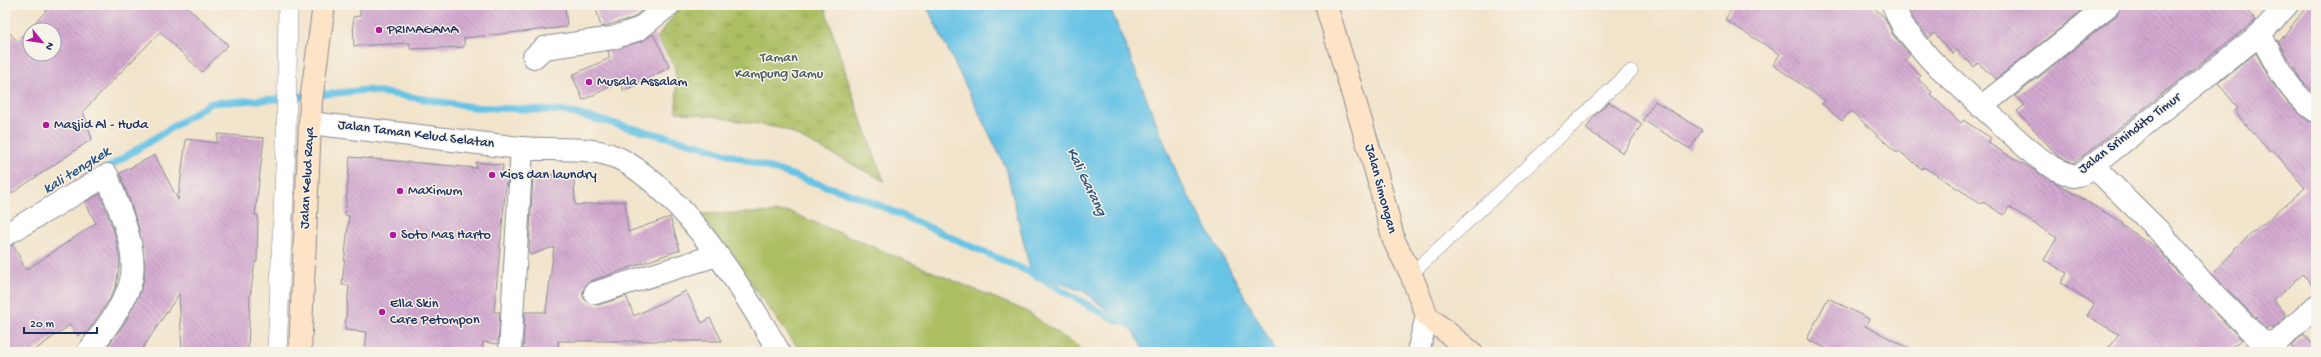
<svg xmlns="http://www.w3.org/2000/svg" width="2321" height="357" viewBox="0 0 2321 357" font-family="'Gochi Hand',sans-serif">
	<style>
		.green { fill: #abbe62; stroke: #637660 }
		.park { fill: url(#park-tufts); stroke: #637660 }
		.water { fill: #67c3e5; stroke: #4179a2 }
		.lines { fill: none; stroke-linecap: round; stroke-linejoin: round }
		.stream { stroke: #67c3e5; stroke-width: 7 }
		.building { fill: url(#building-back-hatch); fill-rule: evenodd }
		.service-casing { stroke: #868a94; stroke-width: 14 }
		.pedestrian-casing { stroke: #868a94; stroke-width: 20 }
		.minor-casing { stroke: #868a94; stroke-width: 24 }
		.secondary-casing { stroke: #868a94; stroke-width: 24 }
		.service { stroke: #fff; stroke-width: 13 }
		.pedestrian { stroke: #fff; stroke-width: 19 }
		.minor { stroke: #fff; stroke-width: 22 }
		.secondary { stroke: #fee4c6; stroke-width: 22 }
		.poi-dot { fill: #b5179e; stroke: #f7f3e8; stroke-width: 1.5 }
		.labels { text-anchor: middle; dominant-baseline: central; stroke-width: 3; stroke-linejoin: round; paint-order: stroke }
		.poi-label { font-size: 14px; fill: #1b2f5e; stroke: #f7f3e8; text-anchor: start }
		.park-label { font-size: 14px; fill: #465a5f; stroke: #f7f3e8 }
		.street-label { font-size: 14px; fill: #1b2f5e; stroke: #f7f3e8 }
		.water-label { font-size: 15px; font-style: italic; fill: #2e5480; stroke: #f7f3e8 }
	</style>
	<defs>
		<pattern id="park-tufts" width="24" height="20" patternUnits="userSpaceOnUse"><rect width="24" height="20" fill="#abbe62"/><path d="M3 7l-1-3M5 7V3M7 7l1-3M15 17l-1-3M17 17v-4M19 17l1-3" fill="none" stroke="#8a9b54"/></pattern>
		<pattern id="building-back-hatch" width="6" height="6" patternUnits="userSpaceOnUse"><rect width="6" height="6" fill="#d3a9d0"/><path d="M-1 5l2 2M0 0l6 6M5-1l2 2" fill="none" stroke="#aa8aac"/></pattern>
	</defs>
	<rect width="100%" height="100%" fill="#f7f3e8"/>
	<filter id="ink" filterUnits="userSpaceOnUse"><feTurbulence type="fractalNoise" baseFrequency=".025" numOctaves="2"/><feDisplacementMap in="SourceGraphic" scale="8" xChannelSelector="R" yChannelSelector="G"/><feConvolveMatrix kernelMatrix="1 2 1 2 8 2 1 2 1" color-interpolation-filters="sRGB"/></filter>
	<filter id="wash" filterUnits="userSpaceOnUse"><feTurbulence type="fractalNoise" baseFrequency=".012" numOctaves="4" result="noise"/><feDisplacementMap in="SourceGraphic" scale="16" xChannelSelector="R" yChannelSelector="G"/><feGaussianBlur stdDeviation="0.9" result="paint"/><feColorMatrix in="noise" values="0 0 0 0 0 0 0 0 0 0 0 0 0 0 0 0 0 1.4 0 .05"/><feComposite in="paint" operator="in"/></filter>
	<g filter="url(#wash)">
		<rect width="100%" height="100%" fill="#f2e4cb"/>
		<!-- green -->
		<path class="green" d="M790,212L1026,311L1080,348L1082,352H801L700,214Z"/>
		<!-- park -->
		<path class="park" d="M681,5H824L855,102L884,181L784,129L712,116L676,112L677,80L674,65L657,38Z"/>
		<!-- water -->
		<path class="water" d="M926,5H1109L1179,179L1276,352H1144L1135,333L1085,292L1031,273L1006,168Z"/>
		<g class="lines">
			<!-- stream -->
			<path class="stream" d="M104,170L211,103L275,99L367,90L472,107L564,111L706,147L865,199L1031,273L1115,320L1129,323"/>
		</g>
		<g id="blocks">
			<!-- building -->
			<path class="building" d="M52,5H185L228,45L202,72L160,32L83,111L92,139L5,198V28L17,41ZM30,30H54V54H30Z
				M360,5H565L567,27L464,38V47L410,49V43L354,46L353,17L360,16Z
				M595,5H638L641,11L633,18L601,27Z
				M1734,5H1871L1885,18L1893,35L1910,55L1905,60L1921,76L1918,79L1932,92L1930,94L1961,123L1963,120L1991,138L1988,143L2123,223L2122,225L2157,248L2196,293L2242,340L2224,352H2105L2119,334L2087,316L2094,304L2061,283L2067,273L2044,260L2057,238L2009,207L2004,215L1983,202L1982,204L1924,167L1922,169L1899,151L1897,153L1851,111L1842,121L1822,104L1825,101L1773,65L1780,54L1725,20Z
				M1914,5H2089L1996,79L1978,63L1974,67L1957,50L1953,54L1934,33L1929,38L1914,20L1909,10Z
				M2121,5H2241L2256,20L2074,163L2058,156L2017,111L2025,105L2015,96L2117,15Z
				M2308,5H2316V95L2300,79L2277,40L2279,42Z
				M653,34L670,67L624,91L620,82L583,100L572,75L610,58L608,51L643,41Z
				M2256,53L2272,83L2288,103L2309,121L2316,123V290L2303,274L2274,300L2287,316L2273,329L2271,326L2267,329L2212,274L2235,250L2234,249L2305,188L2273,150L2270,152L2247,126L2235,111L2238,108L2218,83Z
				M1655,101L1702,130L1690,149L1643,120Z
				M1609,102L1642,124L1623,153L1586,129L1595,115Z
				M218,134L264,138L255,215H258L257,262H255L250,297L248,352H182L179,294L140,352H111L106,348L126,321L139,295L144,280L145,263L139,228L120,173L155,155L178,200L186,139L217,143Z
				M350,157L476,168V162L503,165L502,176H508L507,187L506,183L494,312H500L498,344L483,342L482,352H365L367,332L345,330L349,285H342L349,216L345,215Z
				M533,175H574L575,205L625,201L628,232L670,217L680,250L591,281L586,285L583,291V297L587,302L598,305L626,296L634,316L686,291L702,323L710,318L722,341H558V352H523L525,312H546L554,247L530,255L529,250Z
				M100,194L115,235L120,262L116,286L109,300L86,334L83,332L78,336L70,325L32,352H5V247L13,245L26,270L96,223L85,202Z
				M1828,298L1869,319L1865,326L1917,352H1833L1807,339Z
				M2304,334L2316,349V352H2296L2291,346Z"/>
		</g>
	</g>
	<g filter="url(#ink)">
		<use href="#blocks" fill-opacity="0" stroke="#868a94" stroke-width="1"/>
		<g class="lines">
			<defs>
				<path id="service" d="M1411,274L1631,71"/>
				<path id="pedestrian" d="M277,352L286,146L288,5"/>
				<path id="minor" d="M1893,5L1903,27L1931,60L2032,153L2053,168L2073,176L2082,174L2260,34L2287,5
					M2260,34C2275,62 2288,93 2316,111
					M534,57L544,48L613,38L639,29L669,5
					M1981,107L2109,5
					M310,123C380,131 450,140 520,148C554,151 594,144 624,161C687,198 743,289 779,352
					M2092,165L2160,232L2205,285L2259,339L2266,343L2275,344L2316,306
					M5,235L107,175C118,209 143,255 128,290C119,312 102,333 88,352
					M595,293L717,255
					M510,352L522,148
					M1418,352L1427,316"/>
				<path id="secondary" d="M1326,5L1377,175L1394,241L1411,274L1427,316L1471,352
					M300,352L311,101L324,5"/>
			</defs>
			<!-- service casing -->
			<use href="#service" class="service-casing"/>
			<!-- pedestrian casing -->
			<use href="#pedestrian" class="pedestrian-casing"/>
			<!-- minor casing -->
			<use href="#minor" class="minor-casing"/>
			<!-- secondary casing -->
			<use href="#secondary" class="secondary-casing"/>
			<!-- service -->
			<use href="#service" class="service"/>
			<!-- pedestrian -->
			<use href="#pedestrian" class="pedestrian"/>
			<!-- minor -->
			<use href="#minor" class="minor"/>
			<!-- secondary -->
			<use href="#secondary" class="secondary"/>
		</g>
	</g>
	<!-- markers -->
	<g class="poi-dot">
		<circle cx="379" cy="30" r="4"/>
		<circle cx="589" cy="82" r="4"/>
		<circle cx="46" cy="125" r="4"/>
		<circle cx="492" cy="175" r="4"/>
		<circle cx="400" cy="191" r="4"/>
		<circle cx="393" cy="235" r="4"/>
		<circle cx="382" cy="312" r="4"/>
	</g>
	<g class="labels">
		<!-- poi labels -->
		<g class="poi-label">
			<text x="387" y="30">PRIMAGAMA</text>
			<text x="597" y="82">Musala Assalam</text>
			<text x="54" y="125">Masjid Al - Huda</text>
			<text x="500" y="175">Kios dan laundry</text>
			<text x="408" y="191">Maximum</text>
			<text x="401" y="235">Soto Mas Harto</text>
			<text x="390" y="304">Ella Skin<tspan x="390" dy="16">Care Petompon</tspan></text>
		</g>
		<!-- park labels -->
		<g class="park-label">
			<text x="779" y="58">Taman<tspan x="779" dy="16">Kampung Jamu</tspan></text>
		</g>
		<!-- street labels -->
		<g class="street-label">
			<text transform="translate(2130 134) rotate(-37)">Jalan Srinindito Timur</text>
			<text transform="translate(416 135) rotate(7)">Jalan Taman Kelud Selatan</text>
			<text transform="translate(308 178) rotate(-87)">Jalan Kelud Raya</text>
			<text transform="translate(1380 189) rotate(75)">Jalan Simongan</text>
		</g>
		<!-- water labels -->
		<g class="water-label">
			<text transform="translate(77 171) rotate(-32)">kali tengkek</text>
			<text transform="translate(1086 182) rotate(64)">Kali Garang</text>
		</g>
	</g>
	<!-- margin -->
	<rect width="2321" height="357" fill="none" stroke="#f7f3e8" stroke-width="20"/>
	<!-- north arrow -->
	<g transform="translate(42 42) rotate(119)"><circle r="19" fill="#f7f3e8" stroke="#9fa5b1"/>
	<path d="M0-3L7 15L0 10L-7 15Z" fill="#b5179e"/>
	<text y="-6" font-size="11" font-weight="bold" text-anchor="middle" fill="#1b2f5e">N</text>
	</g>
	<!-- scale -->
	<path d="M24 327v6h73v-6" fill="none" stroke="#1b2f5e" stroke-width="2"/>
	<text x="30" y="327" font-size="12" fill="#1b2f5e" stroke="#f7f3e8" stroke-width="3" paint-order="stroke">20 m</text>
</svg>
